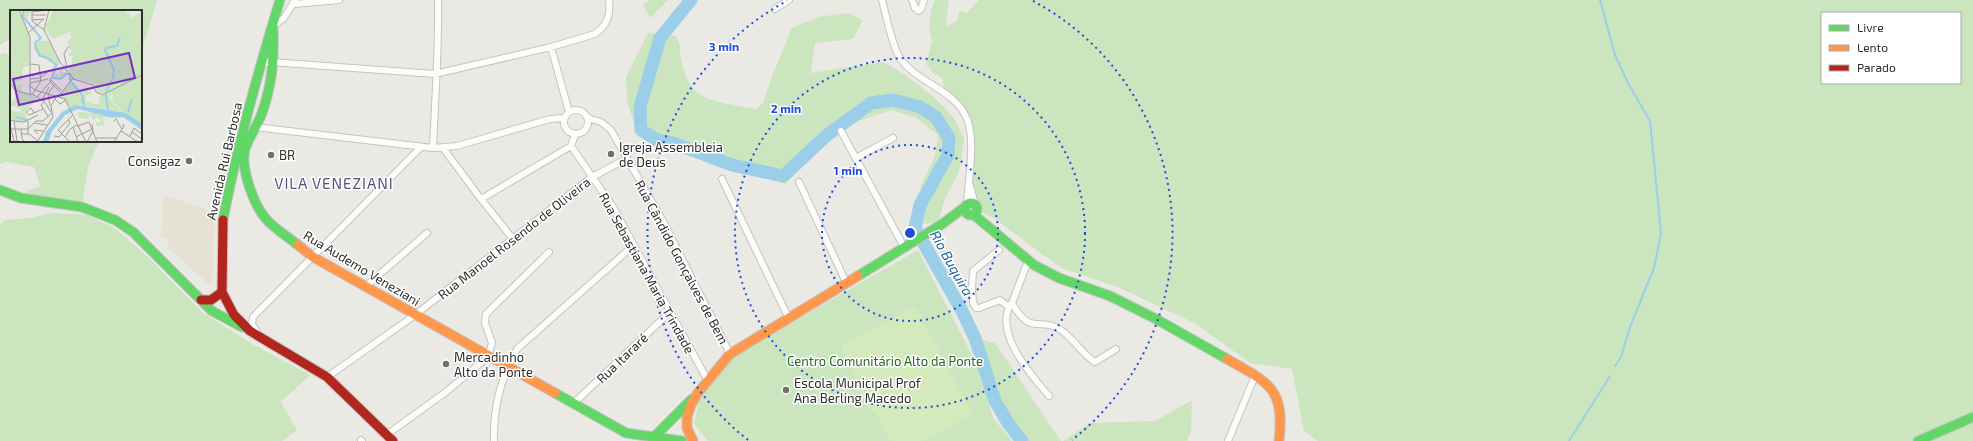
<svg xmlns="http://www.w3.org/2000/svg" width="1973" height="441" viewBox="0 0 1973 441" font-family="'Exo 2',sans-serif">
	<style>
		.education { fill: #e5e1d3 }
		.green { fill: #cbe5bf; fill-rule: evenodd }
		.pitch { fill: #d4e9bc }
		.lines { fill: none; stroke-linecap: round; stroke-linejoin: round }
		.stream { stroke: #9bcee9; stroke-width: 2 }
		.river { stroke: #9bcee9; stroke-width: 13 }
		.street-casing { stroke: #c5c4c4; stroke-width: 8 }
		.fast-casing { stroke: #c5c4c4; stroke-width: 11 }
		.slow-casing { stroke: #c5c4c4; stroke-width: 11 }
		.jam-casing { stroke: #c5c4c4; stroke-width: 11 }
		.street { stroke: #fcfcfb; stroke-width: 6 }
		.fast { stroke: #63d668; stroke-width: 9 }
		.slow { stroke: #ff974d; stroke-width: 9 }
		.jam { stroke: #b3261e; stroke-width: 9 }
		.ring { fill: none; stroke: #1d4ed8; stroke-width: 2; stroke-dasharray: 2 4 }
		.poi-dot { fill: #706f6e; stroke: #fff; stroke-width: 1.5 }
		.labels { text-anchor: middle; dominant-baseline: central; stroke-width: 3; stroke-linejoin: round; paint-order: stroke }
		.poi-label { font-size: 13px; fill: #2e2e2e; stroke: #fff; text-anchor: start }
		.street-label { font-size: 13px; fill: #2e2e2e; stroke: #fff }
		.park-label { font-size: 13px; fill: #276a1e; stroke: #fff }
		.water-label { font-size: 14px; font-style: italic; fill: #13609c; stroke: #fff }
		.quarter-label { font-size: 15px; letter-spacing: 1px; fill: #4f537d; stroke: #fff }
		.inset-river { fill: none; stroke: #9bcee9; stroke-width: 2 }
		.inset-road { fill: none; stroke: #9f9e9b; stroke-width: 1 }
		.view { fill: #7b2cbf; fill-opacity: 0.15; stroke: #7b2cbf; stroke-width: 2 }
		.inset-edge { fill: none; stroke: #2e2e2e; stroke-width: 2 }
		.centre { fill: #1d4ed8; stroke: #fff; stroke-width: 2 }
		.ring-label { font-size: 12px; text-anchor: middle; font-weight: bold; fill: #1d4ed8; stroke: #fff; stroke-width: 3; stroke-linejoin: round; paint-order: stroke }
	</style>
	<rect width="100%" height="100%" fill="#ebe9e4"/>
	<!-- education -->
	<path class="education" d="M164,195L215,212L212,287L168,248L169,240L161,236Z"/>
	<!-- green -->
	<path class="green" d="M0,0H157L143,47H141V11H11V38L0,45Z
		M650,0H668L650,18L643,5Z
		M935,0H949L946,20L947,27L957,21L960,10L967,13L979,0H1973V441H1318L1304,431L1292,369L1250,363L1196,324L1118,287L1061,268L994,218L979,211L975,204L968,179L971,137L960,107L945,93L942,78L933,73L926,64L932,41L929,29L931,10ZM1822,13H1960V83H1822Z
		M848,13L863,20L853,39L815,43L811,73L883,62L902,73L933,96L954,118L964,139L959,172L945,198L939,220L927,224L912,220L916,209L921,185L935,156L938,135L916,118L892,110L852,123L838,133L785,184L725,167L652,141L635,126L627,101L626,77L648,33L676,36C682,46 679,49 681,59C683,70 690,88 699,94C711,103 741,106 756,109L763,103L772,76L792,28L818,17Z
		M3,53L11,55V141H99L88,167L82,205L21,198L27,191L40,186L34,167L6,162L0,164V55Z
		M52,213L87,215L116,229L149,258L202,312L252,344L310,375L281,402L297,430L282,441H0V225L5,220L31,218Z
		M918,250L977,365L993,418L1012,441H708L694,424L700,396L732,357Z
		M975,338L995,343L1061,441H1022L1008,423L995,401Z
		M1192,400L1191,432L1187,441H1063L1090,423L1155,421Z"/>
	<!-- pitch -->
	<path class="pitch" d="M915,307L973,415L923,441H890L876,414L869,409L861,393L860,383L841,350L842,345Z"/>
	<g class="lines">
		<!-- stream -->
		<path class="stream" d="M1600,0L1615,55L1629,85L1650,121L1661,233L1654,268L1630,327L1621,357L1615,366
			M1569,441L1610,376"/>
		<!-- river -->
		<path class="river" d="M691,0L660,38L640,107L641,130L657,140L673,143L732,165L783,176L826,136L871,103L893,100L920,107L936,117L949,138L948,155L920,205L915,228L961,309L975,338L995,401L1008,423L1022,441"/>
		<defs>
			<path id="street" d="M882,0C886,15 892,46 900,58C918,84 955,89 967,119C976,142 968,179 967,204
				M912,0L915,8L919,11L921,9L924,0
				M294,4L339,0
				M775,9L789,0
				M273,26L284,18L295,0
				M551,47L569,112
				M261,64L271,62L435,74L551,47L595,34C607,25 611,15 609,0
				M564 122a12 12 0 1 1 24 0a12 12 0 1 1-24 0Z
				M588,118L601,122L611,130L664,223L730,354
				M255,127L433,148L457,146L550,119L564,118
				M841,131L904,247
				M571,146L613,207L708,381
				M433,148C435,99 439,49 438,0
				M443,148L481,199L513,239
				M856,158L893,138
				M722,179L789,319
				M799,182L846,282
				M970,186L975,204
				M481,199L571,146L575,135
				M999,250L973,271L972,289L973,302L976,308H979L1000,300L1009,307
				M1028,261L1012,303C1031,337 1039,316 1061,330C1072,337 1085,357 1095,362L1116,349
				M365,287L427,233
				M1011,304C993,333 1032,376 1049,396
				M259,336L252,324L253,317L421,147
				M327,377L415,315L592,177L626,159
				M573,404L670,312
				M388,434L447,391L488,357L492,343L485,323L486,314L549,252
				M361,440L362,441
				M494,441C493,409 501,377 517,349L634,245
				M1228,441L1255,376"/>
			<path id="fast" d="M273,26C274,56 273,79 264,107C260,122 250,135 245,149C240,168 254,206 267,220C275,229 288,237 298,245
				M0,190L21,198L82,207L115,220L133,232L212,311L242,327
				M965 209a6 6 0 1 1 12 0a6 6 0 1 1-12 0Z
				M974,215L1034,265L1059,278L1110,296L1156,319L1227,359
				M223,220C237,146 258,72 280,0
				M858,276L942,224L965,207
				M555,393L626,433L682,441
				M655,439V436L692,399
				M1918,441L1973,417"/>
			<path id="slow" d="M298,245L313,257L555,393
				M1227,359C1269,383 1285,388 1279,441
				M693,441L687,428V417L691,405L697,394L730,354L858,276"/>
			<path id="jam" d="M223,220L222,292L234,315L250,331L327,377L393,441
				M201,300H211L222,292"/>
		</defs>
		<!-- street casing -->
		<use href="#street" class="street-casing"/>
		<!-- fast casing -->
		<use href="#fast" class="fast-casing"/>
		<!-- slow casing -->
		<use href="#slow" class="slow-casing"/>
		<!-- jam casing -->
		<use href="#jam" class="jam-casing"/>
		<!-- street -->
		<use href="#street" class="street"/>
		<!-- fast -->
		<use href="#fast" class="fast"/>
		<!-- slow -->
		<use href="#slow" class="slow"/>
		<!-- jam -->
		<use href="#jam" class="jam"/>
	</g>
	<!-- distance rings -->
	<g class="ring">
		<circle cx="910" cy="233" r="88"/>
		<circle cx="910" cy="233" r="175"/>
		<path d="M748 440A263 263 0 0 1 787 1M1033 1A263 263 0 0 1 1072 440"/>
	</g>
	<!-- markers -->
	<g class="poi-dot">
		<circle cx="611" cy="154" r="4"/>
		<circle cx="271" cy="155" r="4"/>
		<circle cx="189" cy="161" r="4"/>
		<circle cx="446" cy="364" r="4"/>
		<circle cx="786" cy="390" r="4"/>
	</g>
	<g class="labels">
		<!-- poi labels -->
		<g class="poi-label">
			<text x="619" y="147">Igreja Assembleia<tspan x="619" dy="15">de Deus</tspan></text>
			<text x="279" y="155">BR</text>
			<text x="181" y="161" text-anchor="end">Consigaz</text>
			<text x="454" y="357">Mercadinho<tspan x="454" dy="15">Alto da Ponte</tspan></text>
			<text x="794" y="383">Escola Municipal Prof<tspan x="794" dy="15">Ana Berling Macedo</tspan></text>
		</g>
		<!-- street labels -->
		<g class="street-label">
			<text transform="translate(224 161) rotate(-77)">Avenida Rui Barbosa</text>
			<text transform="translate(514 238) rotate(-38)">Rua Manoel Rosendo de Oliveira</text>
			<text transform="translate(682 262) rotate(62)">Rua Cândido Gonçalves de Bem</text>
			<text transform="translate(362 268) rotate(31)">Rua Audemo Veneziani</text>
			<text transform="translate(647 273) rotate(61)">Rua Sebastiana Maria Trindade</text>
			<text transform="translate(622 358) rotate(-44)">Rua Itararé</text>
		</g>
		<!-- park labels -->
		<g class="park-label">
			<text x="885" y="361">Centro Comunitário Alto da Ponte</text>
		</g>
		<!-- water labels -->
		<g class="water-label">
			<text transform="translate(952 263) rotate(61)">Rio Buquira</text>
		</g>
		<!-- quarter labels -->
		<g class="quarter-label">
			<text x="334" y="183">VILA VENEZIANI</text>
		</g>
	</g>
	<!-- overview -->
	<g transform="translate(10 10)">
		<rect width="132" height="132" fill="#ebe9e4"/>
		<path d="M0,0H6L11,6L19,26V56L13,57L12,70L4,72L7,76L12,74L11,81L26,87V91L15,101L17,111L14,112L0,110V100L11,102V99L0,95L9,81L0,74ZM13,0H22L17,8L23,18L14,10ZM43,0H116L115,3H119L120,8L132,2V114L111,102L70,95L60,97L50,85L60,72L71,81L78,77L79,81L83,84L76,86V92H81L82,90V94H90L88,87L97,84L103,93L110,100H112L102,91L103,83L100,87L97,83L88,84L84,73L60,70L58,64L52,69L42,68V62L49,65L50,60L53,59L52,62L61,63L58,57L61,55L63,46H59L62,40L58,38V31L62,27L59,22L43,29L37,21L36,17ZM25,30L27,35L29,31H40L50,54L44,61H41L44,54L29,46L24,39ZM68,102L91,103L100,107H113L107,109L93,107L94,116H87L85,111L89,113L91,110L86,107L83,111L80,103L78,109H74L68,107Z" fill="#cbe5bf"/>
		<path d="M65,95L116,103L132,114V120L113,107H100L68,99L55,105L42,121L38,132H33L36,122L52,102Z" fill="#9bcee9"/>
		<path class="inset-river" d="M17,0L13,1V7L31,28L25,33L26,38L30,46L38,48L46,55L42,68L51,69L56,64H60V70L72,85L74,97M103,69L104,60L95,40L96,38L107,36L110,27M96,81L102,70M96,84L98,102M118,102L122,89M5,107L18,110"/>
		<path class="inset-road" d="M9,0L20,27V83L34,91L41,102M39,0L34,20L50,52L63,68M22,5H36M22,10L34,9M34,20L22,11V2L38,0M18,23L34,9M20,54L29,55L31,72M54,56L57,57L54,44L58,37M20,66L39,61M39,68L51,80M20,69L30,68L39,61M63,69L83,75L86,82L92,85L132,65M39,70L50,82M20,73L38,69M0,74L5,80L21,85M20,76L25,80L55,89L76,132M22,85L30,72M27,87L42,70M48,87L63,68M45,89L50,94L56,90M32,90L39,77M34,91L31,95L38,106M40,96L38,84L44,75M24,103L21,98L16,102L19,105L33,99M0,110L4,111L7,131M4,111L14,112L28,105M103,112L106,109L112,119M24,113L37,115M67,116L79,112L87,132M63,117L68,132M0,119H18L26,111H33L42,103M1,119L4,131L8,132M11,119L12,129L15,132M111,121L128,132M122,122L132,129M11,124H19L28,131M18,124V111M28,124L24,120L33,121M44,126L49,127L60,113L58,109M120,126L124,118L132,124M55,127L60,119L67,115M66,127L82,119M86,128H106M27,132L43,107L41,96L46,87M60,132L48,120L62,106M77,132L83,121L82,114M104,132L114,116L113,114"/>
		<path class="view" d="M119,43L125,68L9,95L3,69Z"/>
		<rect width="132" height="132" class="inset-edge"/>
	</g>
	<circle cx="910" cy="233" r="6" class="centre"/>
	<g class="ring-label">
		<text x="724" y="51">3 min</text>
		<text x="786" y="113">2 min</text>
		<text x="848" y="175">1 min</text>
	</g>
	<!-- legend -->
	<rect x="1821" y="12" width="140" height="72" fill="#ffffff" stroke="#ababab"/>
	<rect x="1829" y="25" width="20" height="6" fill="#63d668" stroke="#ababab"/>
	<text x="1857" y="32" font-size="12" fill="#2e2e2e">Livre</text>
	<rect x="1829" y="45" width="20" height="6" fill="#ff974d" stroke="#ababab"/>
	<text x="1857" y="52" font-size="12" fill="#2e2e2e">Lento</text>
	<rect x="1829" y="65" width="20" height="6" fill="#b3261e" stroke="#ababab"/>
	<text x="1857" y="72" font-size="12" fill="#2e2e2e">Parado</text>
</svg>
